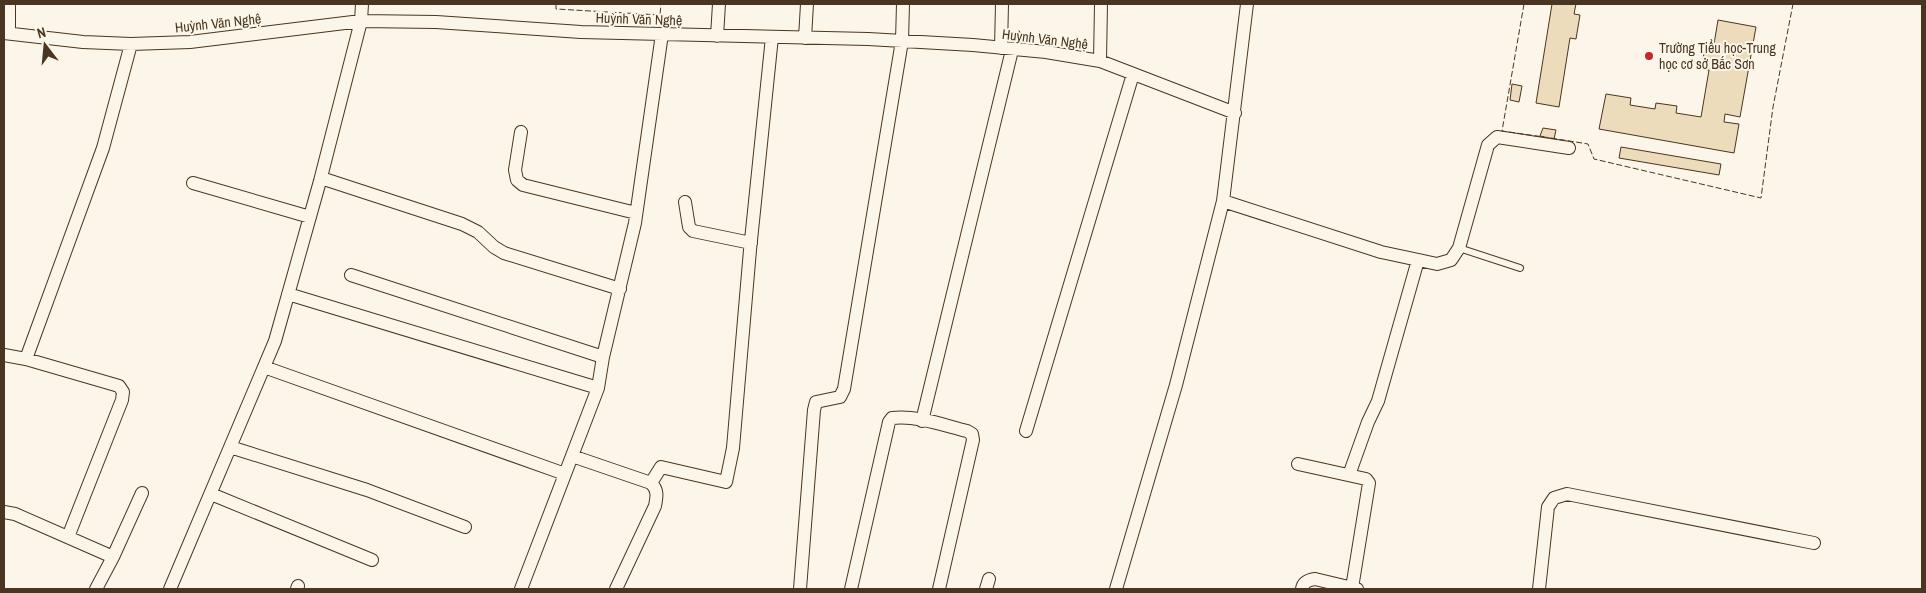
<svg xmlns="http://www.w3.org/2000/svg" width="1926" height="593" viewBox="0 0 1926 593" font-family="'Archivo Narrow',sans-serif">
	<style>
		.building { fill: #ecdcbc; stroke: #4a3520 }
		.lines { fill: none; stroke-linecap: round; stroke-linejoin: round }
		.service-casing { stroke: #4a3520; stroke-width: 8 }
		.minor-casing { stroke: #4a3520; stroke-width: 14 }
		.service { stroke: #fbf6e9; stroke-width: 6 }
		.minor { stroke: #fbf6e9; stroke-width: 12 }
		.fence { stroke: #4a3520; stroke-width: 1; stroke-dasharray: 6 2.5; stroke-linecap: butt }
		.poi-dot { fill: #c62828; stroke: #fbf6e9; stroke-width: 2 }
		.labels { text-anchor: middle; dominant-baseline: central; stroke-width: 4; stroke-linejoin: round; paint-order: stroke }
		.street-label { font-size: 14px; fill: #4a3520; stroke: #fbf6e9 }
		.poi-label { font-size: 14px; fill: #4a3520; stroke: #fbf6e9; text-anchor: start }
	</style>
	<rect width="100%" height="100%" fill="#fbf6e9"/>
	<!-- building -->
	<path class="building" d="M1552,4H1576L1574,14L1580,15L1576,39L1570,38L1559,107L1536,103Z
		M1718,20L1756,27L1740,117L1725,114L1724,122L1739,124L1734,153L1599,129L1606,94L1631,98L1630,105L1655,109L1656,103L1677,106L1676,113L1701,117L1709,70L1701,69L1706,43L1714,44Z
		M1512,84L1522,86L1519,102L1510,100Z
		M1543,128L1556,130L1554,139L1540,136Z
		M1621,147L1721,164L1719,175L1619,158Z"/>
	<g class="lines">
		<defs>
			<path id="service" d="M1459,248L1520,268"/>
			<path id="minor" d="M4,33L83,42L131,44L190,42L361,21L436,22L581,32L868,39L973,45L1046,52L1100,61L1235,113
				M9,33V4
				M717,36L719,4
				M805,38L807,4
				M1001,48L1002,4
				M1100,61L1101,4
				M521,132L515,170L517,180L523,185L636,213
				M321,178L462,224L478,232L494,247L504,253L620,289
				M193,183L310,217
				M1223,201L1381,252L1437,264L1451,260L1459,248L1488,145L1497,137L1569,148
				M685,202L689,227L693,231L751,243
				M351,275L603,357
				M288,294L598,388
				M4,355L26,359L119,386L123,392L122,400L68,537
				M26,359L103,148L131,44
				M264,367L565,474
				M922,421L1012,50
				M1026,431L1133,74
				M230,447L367,490L465,527
				M572,456L651,483C658,490 657,496 655,506L616,589
				M1298,464L1366,479L1369,483L1352,588
				M1349,475L1368,422L1378,401L1418,260
				M651,483L661,467L726,482L733,448L750,250L772,37
				M211,494L372,560
				M4,512L15,514L113,557
				M96,589L113,557L142,493
				M170,589L275,341L320,181L361,21L362,4
				M297,589L298,586
				M521,589L598,388L603,357L635,223L662,34
				M800,589L814,410L816,402L840,397L844,389L902,41L903,4
				M851,589L889,422L892,418C916,415 943,425 967,431L972,434L973,440L939,589
				M986,589L989,579
				M1116,589L1176,385L1223,201L1247,4
				M1302,589C1303,582 1308,580 1315,579L1357,589
				M1539,589L1548,507L1554,498L1567,494L1814,543"/>
		</defs>
		<!-- service casing -->
		<use href="#service" class="service-casing"/>
		<!-- minor casing -->
		<use href="#minor" class="minor-casing"/>
		<!-- service -->
		<use href="#service" class="service"/>
		<!-- minor -->
		<use href="#minor" class="minor"/>
		<!-- fence -->
		<path class="fence" d="M556,4V9L660,15L661,4
			M1524,4L1502,131L1544,137
			M1551,138L1588,144L1594,159L1761,198L1773,107L1793,4"/>
	</g>
	<!-- markers -->
	<circle class="poi-dot" cx="1649" cy="56" r="5"/>
	<g class="labels">
		<!-- street labels -->
		<g class="street-label">
			<text transform="translate(639 19) rotate(2)">Huỳnh Văn Nghệ</text>
			<text transform="translate(218 23) rotate(-6)">Huỳnh Văn Nghệ</text>
			<text transform="translate(1045 39) rotate(7)">Huỳnh Văn Nghệ</text>
		</g>
		<!-- poi labels -->
		<g class="poi-label">
			<text x="1659" y="48">Trường Tiểu học-Trung<tspan x="1659" dy="16">học cơ sở Bắc Sơn</tspan></text>
		</g>
	</g>
	<!-- border -->
	<rect width="1926" height="593" fill="none" stroke="#4a3520" stroke-width="10"/>
	<!-- north arrow -->
	<g transform="translate(45 45) rotate(344)" stroke="#fbf6e9" stroke-width="4" paint-order="stroke">
	<path d="M0-4L9 19L0 12L-9 19Z" fill="#4a3520"/>
	<text y="-8" font-size="14" font-weight="bold" text-anchor="middle" fill="#4a3520">N</text>
	</g>
</svg>
